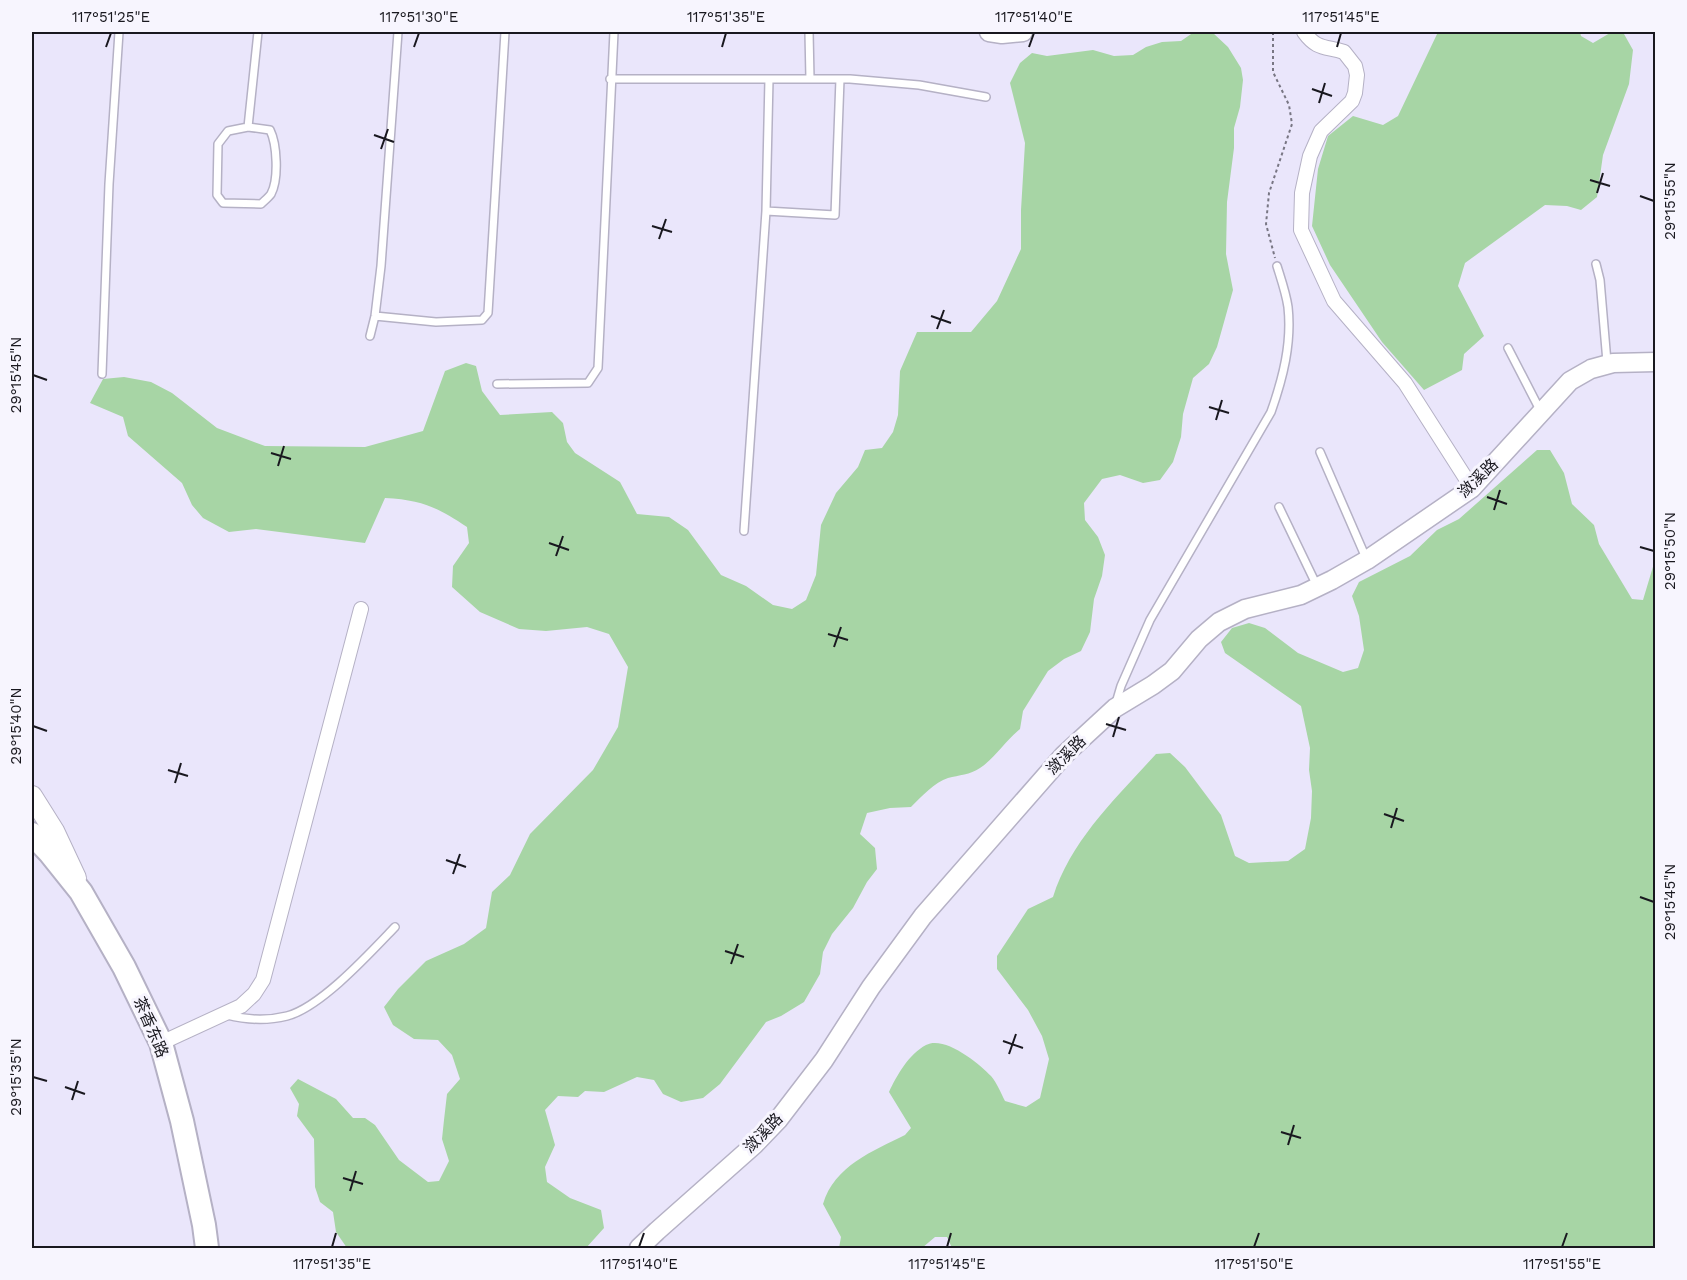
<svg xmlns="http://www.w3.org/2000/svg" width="1687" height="1280" viewBox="0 0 1687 1280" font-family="'Work Sans','Noto Sans SC',sans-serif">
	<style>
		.green { fill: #a7d5a5 }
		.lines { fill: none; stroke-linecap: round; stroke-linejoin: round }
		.service-casing { stroke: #b5b1c5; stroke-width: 10 }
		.minor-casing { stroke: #b5b1c5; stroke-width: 16 }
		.tertiary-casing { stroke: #b5b1c5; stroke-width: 21 }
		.secondary-casing { stroke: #b5b1c5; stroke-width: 22 }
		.primary-casing { stroke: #b5b1c5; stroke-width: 26 }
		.path { stroke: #787683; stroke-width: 2; stroke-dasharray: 3 3; stroke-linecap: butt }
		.service { stroke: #fff; stroke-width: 7 }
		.minor { stroke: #fff; stroke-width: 14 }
		.tertiary { stroke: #fff; stroke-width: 18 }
		.secondary { stroke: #fff; stroke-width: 20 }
		.primary { stroke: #fff; stroke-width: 22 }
		.ticks { fill: none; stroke: #19181f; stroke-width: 2 }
		.labels { text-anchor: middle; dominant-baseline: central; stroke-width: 6; stroke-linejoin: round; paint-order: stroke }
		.street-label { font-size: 16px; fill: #19181f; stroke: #f7f5fe }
		.neatline { fill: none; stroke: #19181f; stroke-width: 2 }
		.ticks-label { font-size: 15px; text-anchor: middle; fill: #19181f }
	</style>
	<rect width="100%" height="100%" fill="#eae6fb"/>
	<!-- green -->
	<path class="green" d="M1194,32L1213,33L1228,47L1241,68L1243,80L1240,107L1234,128V148L1227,202L1226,254L1233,290L1217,347L1209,364L1193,378L1183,414L1181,437L1173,462L1160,480L1143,483L1120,475L1102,479L1084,503L1085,520L1098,537L1105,555L1102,576L1094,599L1090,632L1081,651L1064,659L1048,671L1023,711L1020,729C1005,741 995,758 980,768C970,775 959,775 948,778C935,782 921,797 911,807L890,808L867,813L860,834L875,848L877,869L867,882L853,908L832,934L823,952L820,974L804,1002L781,1016L766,1022L720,1084L703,1098L681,1102L663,1094L654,1080L637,1077L604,1092L585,1091L578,1097L558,1096L545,1110L555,1145L545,1167L547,1182L570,1198L601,1210L604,1228L586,1248H347L336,1232L333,1212L320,1202L315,1187L314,1139L297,1116L299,1104L290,1088L298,1079L336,1099L353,1118H365L375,1125L399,1160L428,1182L439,1181L449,1161L442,1139L444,1120L447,1094L460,1079L452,1055L438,1040L414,1039L393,1025L384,1007L398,989L426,961L464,944L486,928L492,892L510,875L530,834L593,770L618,727L628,667L609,634L587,627L546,631L519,629L480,612L452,587L453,566L469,543L467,527C437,507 422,500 385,498L365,543L256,529L229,532L203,518L192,505L182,483L128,436L123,417L90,403L103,379L124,377L151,382L172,393L217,428L265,446L365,447L423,431L445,371L466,363L476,366L482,391L500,415L552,412L563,423L567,442L575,453L620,482L637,514L669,517L688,530L721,575L746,586L773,605L792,609L806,600L816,575L821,525L836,493L858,467L865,450L882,448L893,432L898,415L900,371L917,332H971L997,301L1021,249V210L1025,143L1010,83L1020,63L1032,53L1047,56L1093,50L1114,56L1133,55L1146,47L1162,42L1181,41Z
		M1438,32H1580L1581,36L1593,43L1610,33L1624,34L1633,50L1629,84L1603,155L1597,197L1581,210L1567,206L1545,205L1465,263L1458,286L1484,336L1464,354L1462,370L1424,390L1382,342L1330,265L1312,226L1318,169L1328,136L1353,116L1383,125L1398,116Z
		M1537,450H1550L1564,473L1572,504L1594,525L1599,544L1632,599L1643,600L1655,560V1248H952L947,1237H935L922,1248H839L841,1237L823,1204C834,1166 873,1151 905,1135L911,1128L889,1092C897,1075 909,1054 926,1045C944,1035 979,1063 991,1076C997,1083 1001,1093 1005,1101L1026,1107L1040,1098L1049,1059L1042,1036L1028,1010L997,969V956L1028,909L1053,897C1071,840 1116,798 1156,754L1170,753L1185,767L1221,815L1235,856L1249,863L1288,861L1305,849L1311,818L1312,791L1309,770L1310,748L1301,706L1225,653L1221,642L1232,628L1249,623L1265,628L1298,653L1343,672L1358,668L1364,650L1359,616L1352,596L1359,582L1410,556L1437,530L1459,519Z"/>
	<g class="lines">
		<defs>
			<path id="service" d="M809,32L810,79
				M610,79H850L919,85L986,97
				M248,127L270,130C277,144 279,179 271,194C269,197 264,201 261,204L223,203L217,195L218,144L228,131Z
				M248,127L258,32
				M766,211L835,215L840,79
				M1596,264L1600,280L1607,362
				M375,316L436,322L482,320L488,313L505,32
				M370,336L375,316L381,266L398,32
				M1508,348L1540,410
				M102,374L109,184L119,32
				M497,384L588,383L598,368L614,32
				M1320,452L1366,558
				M1279,507L1317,586
				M744,531L766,211L769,79
				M1116,703L1121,686L1150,620L1271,412C1283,378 1292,343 1288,307C1286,293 1281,279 1277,266
				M227,1015C247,1020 267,1021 287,1016C321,1007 370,953 395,927"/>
			<path id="minor" d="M1304,32C1317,50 1325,46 1344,52L1355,66L1357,75L1355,93L1352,101L1321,131L1310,156L1302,193L1301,230L1334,301L1405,383L1472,488
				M161,1043L241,1006L254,994L263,980L361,609"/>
			<path id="tertiary" d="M989,32L1002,34L1023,32
				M639,1248L657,1231L754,1145L778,1120L824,1060L871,987L923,916L1064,755L1115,708L1153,685L1172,671L1199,639L1219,622L1245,609L1301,595L1332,580L1367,560L1472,488L1570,381L1591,369L1613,363L1656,362"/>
			<path id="secondary" d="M32,796L54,831L76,878"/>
			<path id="primary" d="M32,834L49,852L81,892L124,967L161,1043L182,1121L204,1225L207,1248"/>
		</defs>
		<!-- service casing -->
		<use href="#service" class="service-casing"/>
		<!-- minor casing -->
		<use href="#minor" class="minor-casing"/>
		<!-- tertiary casing -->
		<use href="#tertiary" class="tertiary-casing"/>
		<!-- secondary casing -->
		<use href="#secondary" class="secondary-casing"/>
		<!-- primary casing -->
		<use href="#primary" class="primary-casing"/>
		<!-- path -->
		<path class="path" d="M1273,32V72L1289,105L1292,124L1269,193L1266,224L1275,258"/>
		<!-- service -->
		<use href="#service" class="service"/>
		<!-- minor -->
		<use href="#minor" class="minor"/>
		<!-- tertiary -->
		<use href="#tertiary" class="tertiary"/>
		<!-- secondary -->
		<use href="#secondary" class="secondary"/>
		<!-- primary -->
		<use href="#primary" class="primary"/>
	</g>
	<!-- ticks -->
	<path class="ticks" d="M106,47L111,33M414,47L419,33M722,47L726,33M1029,47L1034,33M1337,47L1341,33M1312,89L1332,96M1319,103L1325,83M374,135L394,142M381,149L388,129M1590,180L1610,186M1597,193L1603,173M1640,196L1654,201M652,226L672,232M659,239L666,219M931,316L951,323M937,329L944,310M33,375L47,380M1209,407L1229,413M1216,420L1222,400M271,453L291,459M278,466L284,446M1487,497L1507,504M1494,510L1500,490M549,543L569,550M1640,547L1654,551M556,556L563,536M828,634L848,640M834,647L841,627M1106,724L1126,730M33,726L47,731M1113,737L1119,717M168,770L188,776M175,783L181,763M1384,814L1404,821M1391,828L1397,808M446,860L466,867M453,874L460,854M1640,897L1654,902M725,951L744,957M731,964L738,944M1003,1041L1023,1048M1009,1054L1016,1034M33,1077L47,1081M65,1087L85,1094M72,1100L78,1081M1281,1132L1301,1138M1288,1145L1294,1125M343,1178L363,1184M350,1191L356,1171M332,1247L336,1233M639,1247L644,1233M947,1247L951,1233M1254,1247L1259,1233M1562,1247L1567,1233"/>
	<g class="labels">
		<!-- street labels -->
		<g class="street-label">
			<text transform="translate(1478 478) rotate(-44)">潋溪路</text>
			<text transform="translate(1066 755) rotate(-45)">潋溪路</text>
			<text transform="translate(151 1027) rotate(67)">茶香东路</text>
			<text transform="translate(763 1133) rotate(-46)">潋溪路</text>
		</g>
	</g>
	<!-- border -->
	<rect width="1687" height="1280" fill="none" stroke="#f7f5fe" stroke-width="66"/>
	<rect x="33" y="33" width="1621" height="1214" class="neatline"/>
	<g class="ticks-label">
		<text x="111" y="22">117°51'25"E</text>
		<text x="419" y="22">117°51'30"E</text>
		<text x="726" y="22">117°51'35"E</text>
		<text x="1034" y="22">117°51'40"E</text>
		<text x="1341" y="22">117°51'45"E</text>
		<text transform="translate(1670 201) rotate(-90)" y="5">29°15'55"N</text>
		<text transform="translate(16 375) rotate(-90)" y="5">29°15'45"N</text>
		<text transform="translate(1670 551) rotate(-90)" y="5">29°15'50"N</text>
		<text transform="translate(16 726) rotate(-90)" y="5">29°15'40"N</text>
		<text transform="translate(1670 902) rotate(-90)" y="5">29°15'45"N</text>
		<text transform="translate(16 1077) rotate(-90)" y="5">29°15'35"N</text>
		<text x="332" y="1269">117°51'35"E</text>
		<text x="639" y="1269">117°51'40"E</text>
		<text x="947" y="1269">117°51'45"E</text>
		<text x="1254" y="1269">117°51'50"E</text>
		<text x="1562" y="1269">117°51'55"E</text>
	</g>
</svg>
